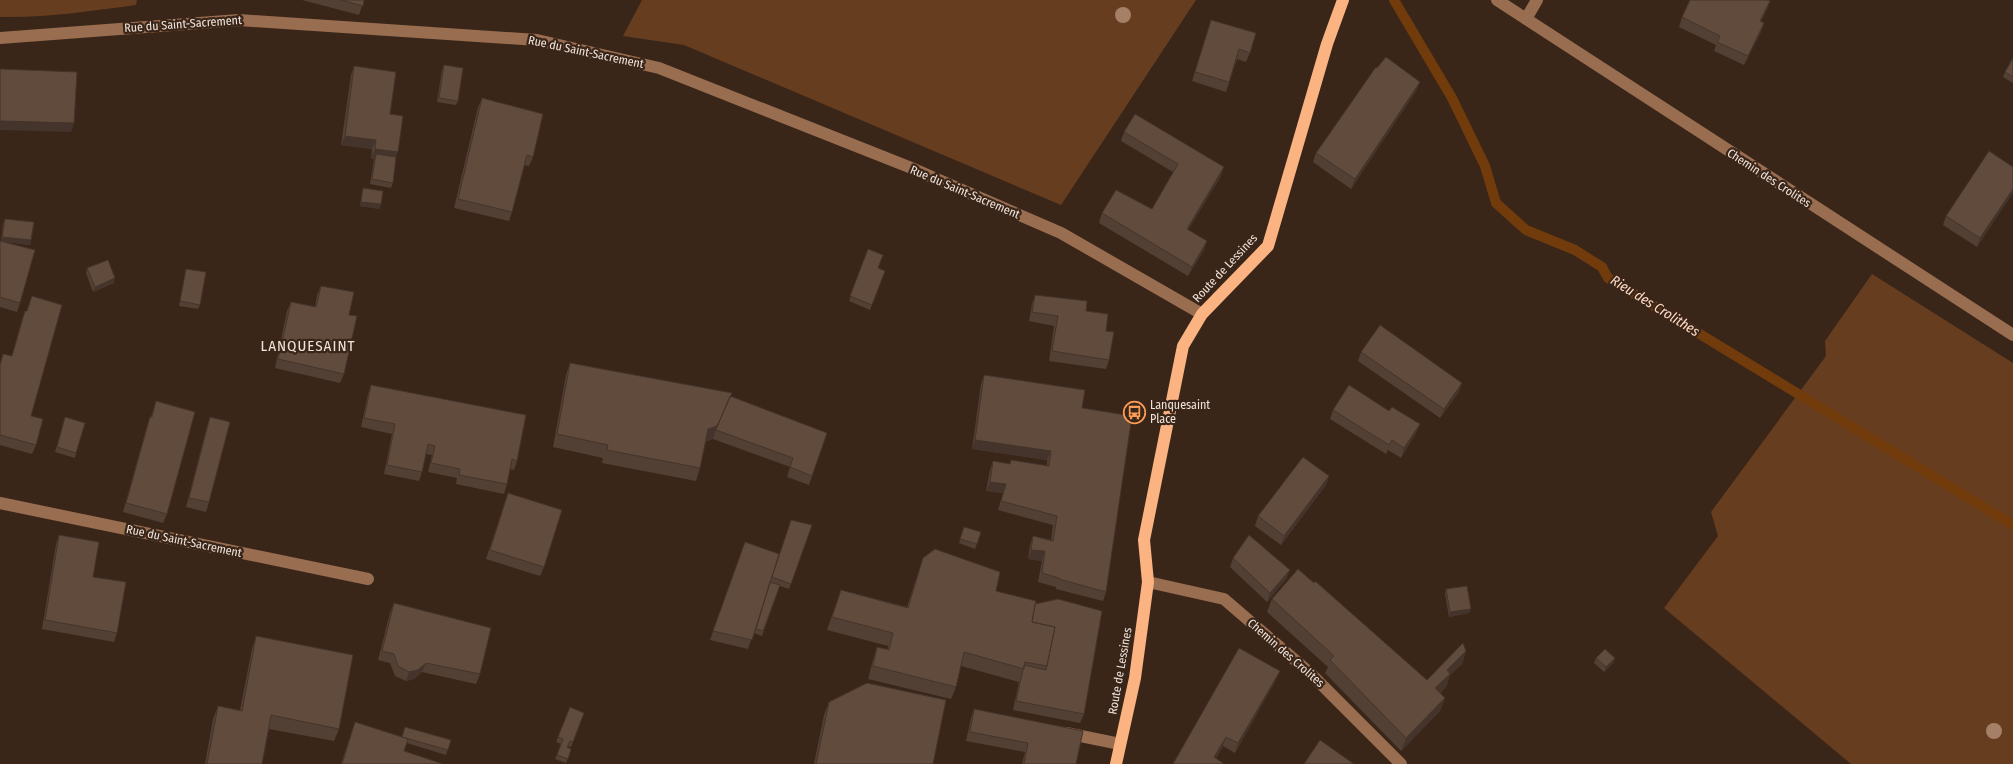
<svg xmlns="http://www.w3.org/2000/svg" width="2013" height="764" viewBox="0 0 2013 764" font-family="'Fira Sans Condensed',sans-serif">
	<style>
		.green { fill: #673d1f }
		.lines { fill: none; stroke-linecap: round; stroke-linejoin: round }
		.stream { stroke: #723b0c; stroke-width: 10 }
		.minor { stroke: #996d50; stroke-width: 12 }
		.major { stroke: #fbb382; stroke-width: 12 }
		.tree { fill: #a58067 }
		.wall { fill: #534034 }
		.shaded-wall { fill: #44342b }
		.building { fill: #614b3d; stroke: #44342b }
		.labels { text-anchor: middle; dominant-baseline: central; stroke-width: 4.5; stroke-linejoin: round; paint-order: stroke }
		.street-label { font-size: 12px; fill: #f0e3da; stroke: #3a2619 }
		.poi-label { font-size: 12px; fill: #f0e3da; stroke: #3a2619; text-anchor: start }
		.water-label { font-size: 14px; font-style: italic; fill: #ffdbc4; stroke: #3a2619 }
		.quarter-label { font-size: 15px; letter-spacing: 1px; fill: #f0e3da; stroke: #3a2619 }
	</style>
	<rect width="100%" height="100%" fill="#3a2619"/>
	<!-- green -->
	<path class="green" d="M0,0H137L136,5C90,11 46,18 0,17Z
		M642,0H1196L1061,205L684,45L623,36Z
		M1872,274L2013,363V764H1851L1664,608L1718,536L1711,512L1826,356L1825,341Z"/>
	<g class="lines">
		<!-- stream -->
		<path class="stream" d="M1394,0L1452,98L1485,166L1496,203L1526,230L1575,250L1602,267L1608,278L2013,525"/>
		<!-- minor -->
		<path class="minor" d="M1497,0L2013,335
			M1526,19L1537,0
			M0,38L239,20L537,40L659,68L909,167L1061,233L1202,314
			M0,503L368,579
			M1148,582L1224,599L1310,673L1401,764
			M1066,733L1120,744"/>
		<!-- major -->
		<path class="major" d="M1116,764L1135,678L1148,582L1144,540L1183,346L1202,314L1268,246L1327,44L1343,0"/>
	</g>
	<!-- trees -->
	<g class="tree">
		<circle cx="1123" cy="15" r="8"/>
		<circle cx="1994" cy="731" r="8"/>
	</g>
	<!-- wall -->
	<path class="wall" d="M302,0H364L359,15Z
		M1770,1L1761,21L1764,23L1761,32L1744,65L1714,51L1716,45L1679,27L1682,17Z
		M1211,20L1250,53L1246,62L1237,59L1226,92L1192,81Z
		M2013,58V83L2003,77L2005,72Z
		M444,65L458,101L456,105L437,102L442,70Z
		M354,66L390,114L396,157L393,183L391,188L370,184L374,159H371L372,149L341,145L351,75Z
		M1420,82L1416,91L1351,189L1313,162L1316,153Z
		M482,98L533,157L529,166L524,165L512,212L509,221L454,208L478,107Z
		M1124,132L1221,176L1188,230L1207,241L1204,250L1188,276L1099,223L1102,213L1152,209L1173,172L1121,141Z
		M2013,167L1977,247L1943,225L1946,216Z
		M363,188L380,209L360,206L362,193Z
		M5,219L31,240L30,245L5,242L20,303L17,312L0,307V241H1L3,223Z
		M868,249L878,268L885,271L870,310L849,301Z
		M87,268L114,283L93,292L86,273Z
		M186,269L200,305L198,309L179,306L185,274Z
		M321,286L349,315L344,374L340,383L275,368L287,311L291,302L315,307L317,295Z
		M1035,295L1086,311L1106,331L1109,360L1106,369L1049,361L1054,326L1029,321L1032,304Z
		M32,296L31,416L36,445L32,454L0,445V363L3,354L12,356L22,320L25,311H27Z
		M1361,352L1459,392L1440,418L1358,361Z
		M570,363L730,397L827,433L809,485L787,477L790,467L713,439L706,441L700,468L696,481L602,463L603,458L553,447L566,375Z
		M984,375L1082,408L1106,592L1103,601L1056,589V587L1038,582L1042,561L1028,559L1030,545L1033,536L1051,540L1053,525L998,510L1003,493L986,491L990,470L993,461L1010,464L1047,466V460L972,449L981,384Z
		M371,385L517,461L514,470L510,469L507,484L504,494L456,484L457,478L428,472L432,455L426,454L422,472L419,481L384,474L392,434L361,427L368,394Z
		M156,401L167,514L163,523L123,512L147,426L150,417H151Z
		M1333,410L1389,411L1420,424L1416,433L1401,458L1388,450L1386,454L1330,419Z
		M210,417L209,502L206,512L186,507L207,426Z
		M64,422L76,453L75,458L55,452Z
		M1329,476L1326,485L1281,545L1255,526L1258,516Z
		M508,493L544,567L540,576L486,559Z
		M812,525L789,589L780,586L762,636L754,633L756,625L748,649L710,640L745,542L779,554Z
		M964,527L981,532L975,549L959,543Z
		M59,535L93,577L117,633L114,642L42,629L56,544Z
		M923,558L996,591L1035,604L1084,714L1080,723L1013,710L1019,682L961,666L956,687L951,699L868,679L873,660L877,647L888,649V646L827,630L841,590L907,607Z
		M1233,558L1290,570L1286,579L1267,602L1230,567Z
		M1446,589L1471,609L1469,613L1449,617L1445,594Z
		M1272,599L1427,680L1466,651L1462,664L1450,675L1446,687L1440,693L1445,698L1440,711L1401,751L1325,673L1328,667L1267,612Z
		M394,603L480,674L476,684L422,672L414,679L406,681L395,676L390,663L378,660L390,613Z
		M256,636L339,729L334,741L269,729L262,764H205L213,719L218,706L240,710L252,649Z
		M1596,658H1615L1613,663L1604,672L1594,663Z
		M1276,680L1235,753L1223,746L1216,758L1173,764Z
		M829,702L933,764H814L824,715Z
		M570,707L584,713L571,747L568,746V747L571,749L566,763L555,759L561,744L556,742Z
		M974,709L1076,764H1022L1025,752L966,741L971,718Z
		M355,722L402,737L405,727L451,740L446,755L407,743L404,751L443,764H341Z"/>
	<!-- shaded-wall -->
	<path class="shaded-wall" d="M1770,1L1767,10L1757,30L1760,21Z
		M1764,23L1761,32L1744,65L1748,56Z
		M1420,82L1416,91L1351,189L1355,179Z
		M0,121L74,123L71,132L0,130Z
		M345,136L376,140L372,149L341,145Z
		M375,149L398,152L394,162L376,154L374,159H371Z
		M1224,167L1221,176L1183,238L1187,229Z
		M2013,189V193L1977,247L1980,238Z
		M361,202L381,204L380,209L360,206Z
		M2,237L31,240L30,245L1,241Z
		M1207,241L1204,250L1188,276L1192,267Z
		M115,278L114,283L93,292L95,287Z
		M1462,383L1459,392L1440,418L1444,409Z
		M1420,424L1416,433L1401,458L1404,448Z
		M717,426L713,439L703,442L708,429Z
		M975,440L1051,451L1047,460L972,449Z
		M1329,476L1326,485L1281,545L1284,536Z
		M990,482L1006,484L1003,493L986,491Z
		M1031,550L1045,551L1042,561L1028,559Z
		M1290,570L1286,579L1267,602L1270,593Z
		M1471,609L1469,613L1449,617L1450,612Z
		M1466,651L1462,664L1450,675L1446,687L1431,701L1435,688L1447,670Z
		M1615,658L1613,663L1604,672L1606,667Z
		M426,663L422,672L414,679L406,681L409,672Z
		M1280,671L1276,680L1235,753L1238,743Z
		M1445,698L1440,711L1401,751L1406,738Z
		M1226,737L1223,746L1212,764L1214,757Z"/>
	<!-- building -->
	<path class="building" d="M341,0H364L363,6Z
		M1690,0H1767L1770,1L1760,21L1764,23L1748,56L1717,42L1720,36L1682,17Z
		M1211,20L1256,33L1250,53L1239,49L1229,82L1195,72Z
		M1386,57L1420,82L1355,179L1316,153L1376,67L1377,68Z
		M2013,58V77L2005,72Z
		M444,65L463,68L458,101L439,98Z
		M354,66L396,72L390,114L403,116L398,152L375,149L376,140L345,136Z
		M0,69L77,72L74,123L0,121Z
		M482,98L543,114L533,157L527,155L512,212L458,199Z
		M1135,114L1224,167L1187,229L1207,241L1192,267L1102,213L1116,190L1152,209L1178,164L1124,132Z
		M1989,151L2013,167V189L1980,238L1946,216Z
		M376,154L396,157L393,183L372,179Z
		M363,188L383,191L381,204L361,202Z
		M5,219L34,222L31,240L2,237Z
		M0,241L35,250L20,303L0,297Z
		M868,249L883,255L878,268L885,271L872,305L850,296Z
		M108,260L115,278L95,287L87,268Z
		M186,269L206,272L200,305L180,301Z
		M321,286L354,292L349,315L357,316L344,374L278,359L291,302L316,307Z
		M1035,295L1087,301L1086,311L1108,314L1106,331L1114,332L1109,360L1052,351L1058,316L1032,312Z
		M32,296L62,305L31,416L43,419L36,445L0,435V366L3,354L12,356L25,311H27Z
		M1380,325L1462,383L1444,409L1361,352Z
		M570,363L732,393L717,426L708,429L700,468L607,450L608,445L557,434Z
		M984,375L1085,390L1082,408L1132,416L1106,592L1059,579V578L1042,573L1045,551L1031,550L1033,536L1053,541L1057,516L1001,501L1006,484L990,482L993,461L1010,464L1011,460L1049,466L1051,451L975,440Z
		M371,385L526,415L517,461L512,459L507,484L459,475L460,469L431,463L435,446L428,444L422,472L387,465L395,424L364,418Z
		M1349,385L1389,411L1392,407L1420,424L1404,448L1392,440L1389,445L1333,410Z
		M730,396L827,433L812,476L790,467L793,458L716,430Z
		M156,401L195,412L167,514L126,503L150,417H152Z
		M65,417L85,423L76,453L57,447Z
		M210,417L230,422L209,502L189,498Z
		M1303,457L1329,476L1284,536L1258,516Z
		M508,493L562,510L544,567L490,550Z
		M791,520L812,525L791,584L772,577Z
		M964,527L981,532L977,544L960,539Z
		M59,535L99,542L93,577L126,582L117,633L45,620Z
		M1249,535L1290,570L1270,593L1233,558Z
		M745,542L779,554L752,640L713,631Z
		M935,549L1000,572L996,591L1036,601L1032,622L1055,627L1047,666L1025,662L1024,669L964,652L956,687L873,666L877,647L889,650L893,633L832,617L841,590L908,608L923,558Z
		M1298,569L1314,583L1315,581L1427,680L1463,643L1466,651L1447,670L1450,674L1435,688L1445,698L1406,738L1330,660L1334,656L1272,599Z
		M770,582L780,585L763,631L756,629Z
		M1467,586L1471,609L1450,612L1446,589Z
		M1058,599L1102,611L1084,714L1016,701L1024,665L1046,670L1055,627L1032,622L1035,604Z
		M394,603L491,628L480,674L426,663L418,670L409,672L398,666L394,654L382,651Z
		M256,636L353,655L339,729L271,715L262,764H207L218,706L242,711Z
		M1239,648L1280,671L1238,743L1226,737L1214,757L1223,763V764H1173Z
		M1605,649L1615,658L1606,667L1596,658Z
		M867,683L946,700L933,764H816L829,702Z
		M570,707L584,713L573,742L570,741L567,747L571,749L568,759L557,755L563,739L558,737Z
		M974,709L1083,731L1076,764H1024L1028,743L970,732Z
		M355,722L408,739L404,751L443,764H342Z
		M405,727L451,740L448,750L402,737Z
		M1320,740L1354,764H1304Z"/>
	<!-- icons -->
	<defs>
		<symbol id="bus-ring" viewBox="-11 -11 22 22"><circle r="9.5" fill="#3a2619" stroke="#fd9c56" stroke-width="1.5"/><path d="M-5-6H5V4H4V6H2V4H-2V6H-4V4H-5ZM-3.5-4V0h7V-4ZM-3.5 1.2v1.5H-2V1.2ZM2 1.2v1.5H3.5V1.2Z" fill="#fd9c56"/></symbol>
	</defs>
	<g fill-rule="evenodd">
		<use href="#bus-ring" x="1122" y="400" width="25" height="25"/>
	</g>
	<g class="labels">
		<!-- street labels -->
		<g class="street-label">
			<text transform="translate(183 24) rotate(-4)">Rue du Saint-Sacrement</text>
			<text transform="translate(586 52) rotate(12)">Rue du Saint-Sacrement</text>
			<text transform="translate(1769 178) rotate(33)">Chemin des Crolites</text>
			<text transform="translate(965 192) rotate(23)">Rue du Saint-Sacrement</text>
			<text transform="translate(1225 268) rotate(-47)">Route de Lessines</text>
			<text transform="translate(184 541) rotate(12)">Rue du Saint-Sacrement</text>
			<text transform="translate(1286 653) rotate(41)">Chemin des Crolites</text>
			<text transform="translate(1120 671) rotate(-80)">Route de Lessines</text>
		</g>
		<!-- poi labels -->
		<g class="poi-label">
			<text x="1150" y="405">Lanquesaint<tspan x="1150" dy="14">Place</tspan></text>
		</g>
		<!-- water labels -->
		<g class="water-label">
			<text transform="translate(1655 306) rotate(32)">Rieu des Crolithes</text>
		</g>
		<!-- quarter labels -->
		<g class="quarter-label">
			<text x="308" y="346">LANQUESAINT</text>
		</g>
	</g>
</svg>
